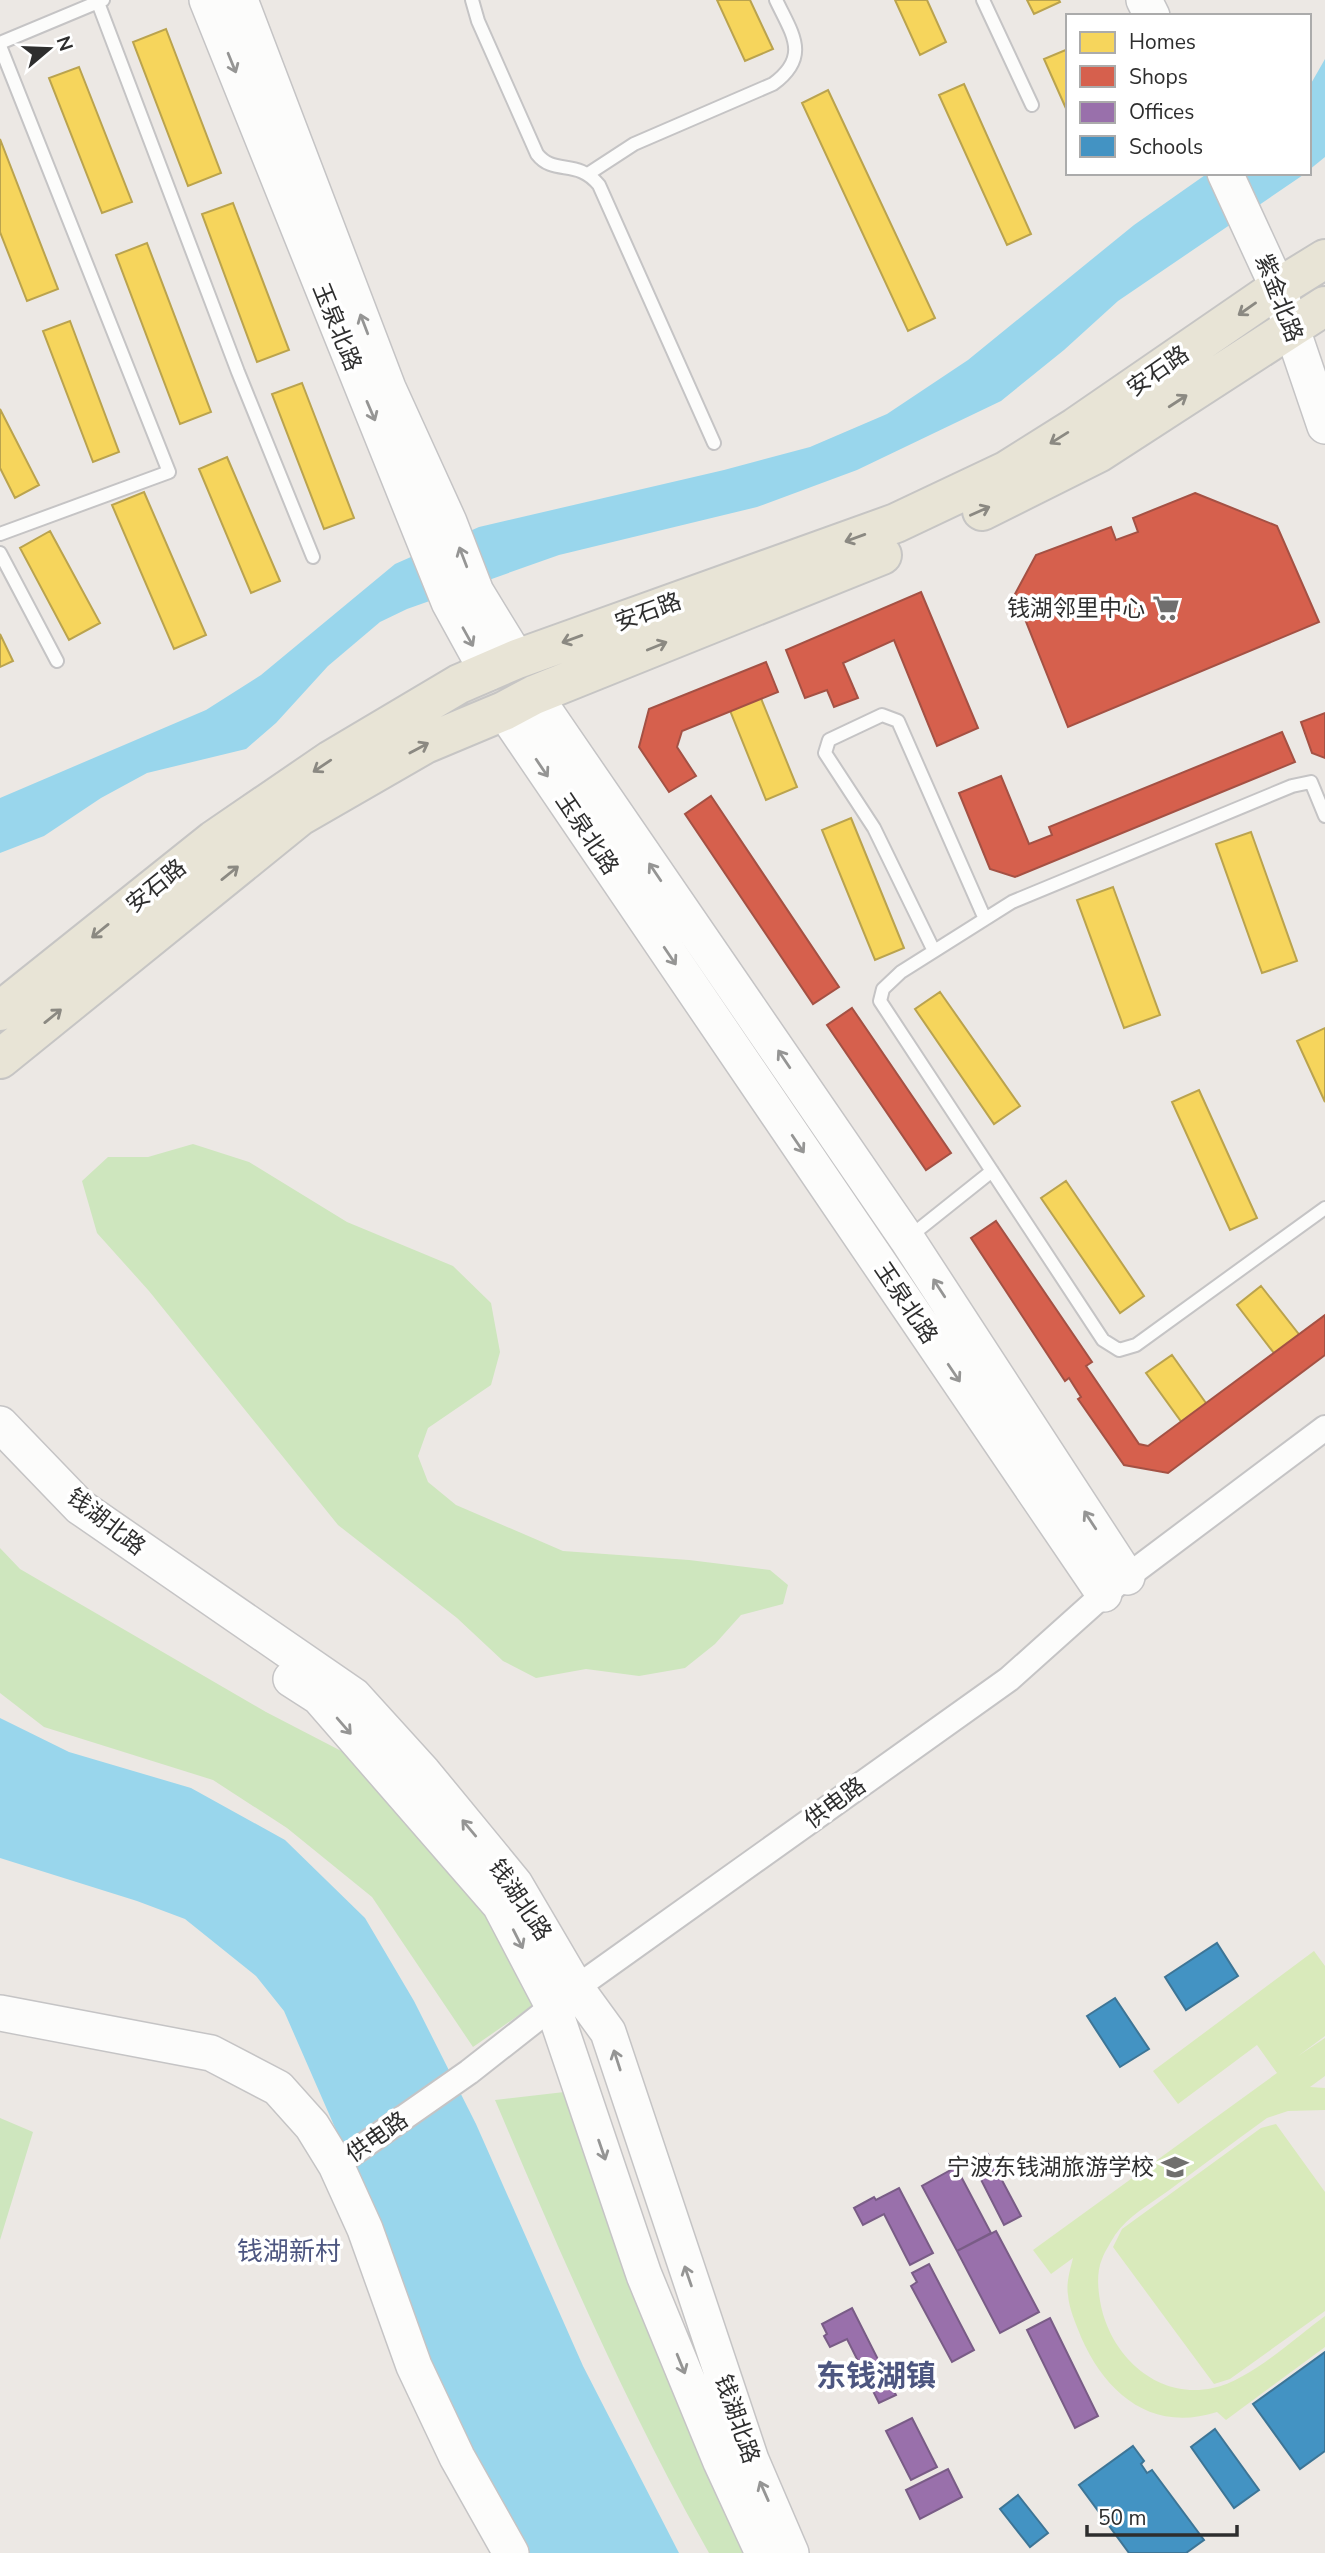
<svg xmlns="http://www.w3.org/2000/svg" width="1325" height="2553" viewBox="0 0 1325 2553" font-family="'Nunito Sans','Noto Sans SC',sans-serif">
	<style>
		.green { fill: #cee6be }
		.pitch { fill: #d9eabb }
		.water { fill: #99d6ec }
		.homes { fill: #f6d55c; stroke: #baa34e; stroke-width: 2 }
		.shops { fill: #d6604d; stroke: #a45144; stroke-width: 2 }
		.offices { fill: #9970ab; stroke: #795c86; stroke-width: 2 }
		.schools { fill: #4393c3; stroke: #3d7596; stroke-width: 2 }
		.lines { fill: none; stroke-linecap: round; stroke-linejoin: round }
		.lane-casing { stroke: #c5c4c5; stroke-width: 16 }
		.street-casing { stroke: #c5c4c5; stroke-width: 28 }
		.secondary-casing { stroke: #c5c4c5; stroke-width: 38 }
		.primary-casing { stroke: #c6c5c4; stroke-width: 42 }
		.lane { stroke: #fcfcfb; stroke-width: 12 }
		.street { stroke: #fcfcfb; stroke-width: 24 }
		.secondary { stroke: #fcfcfb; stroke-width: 35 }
		.primary { stroke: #e8e4d6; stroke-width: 38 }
		.oneway { stroke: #959594 }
		.oneway2 { stroke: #8b8982 }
		.labels { text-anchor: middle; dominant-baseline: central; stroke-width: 7; stroke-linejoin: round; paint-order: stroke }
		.street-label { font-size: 23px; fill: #2e2e2e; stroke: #fff }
		.poi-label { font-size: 23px; fill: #2e2e2e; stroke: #fff; text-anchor: end }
		.quarter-label { font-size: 26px; fill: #4d5680; stroke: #fff }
		.district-label { font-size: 30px; font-weight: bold; fill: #4d5680; stroke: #fff }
	</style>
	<rect width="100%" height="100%" fill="#ece8e4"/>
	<!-- green -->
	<path class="green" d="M193,1144L249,1162L347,1222L453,1266L491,1303L500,1352L491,1385L428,1428L418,1456L428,1482L456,1505L563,1551L689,1560L770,1570L788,1585L783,1604L741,1615L715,1644L685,1668L639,1676L586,1669L536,1678L503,1661L457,1618L338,1525L149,1291L97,1233L82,1181L108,1157H148Z
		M0,1548L20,1569L266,1712L349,1755L568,1981L473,2047L372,1897L287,1828L213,1780L44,1727L0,1693Z
		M573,2091L750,2553H709C626,2406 561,2255 495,2100Z
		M0,2118L33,2132L0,2240Z"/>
	<!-- pitch -->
	<path class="pitch" d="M1314,1951L1325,1966V2036L1298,2056L1325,2038V2076L1310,2087L1325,2088V2110L1288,2111L1267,2118C1234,2142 1201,2166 1168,2191C1150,2204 1128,2216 1115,2235C1111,2242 1105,2251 1102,2259C1096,2273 1098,2291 1101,2306C1112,2357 1158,2400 1213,2388C1249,2381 1295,2338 1325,2316V2347L1226,2420L1217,2412C1152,2433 1106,2394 1081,2337C1076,2324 1069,2309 1068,2295C1066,2283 1070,2270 1073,2258L1051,2274L1033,2250L1277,2073L1257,2045L1178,2104L1153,2071Z
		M1276,2124L1325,2192V2311L1230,2379L1214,2384L1113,2247L1122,2229L1261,2128Z"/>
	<!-- water -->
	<path class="water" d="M1325,59V157L1309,170V87Z
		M1208,173H1306L1118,301L1064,350L1001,401L857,470L757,507L559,555L407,609L380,622L328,666L276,723L246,749L147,773L101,798L44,836L0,853V798L206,710L261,675L395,564L479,527L724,470L810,447L887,414L968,360L1134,225Z
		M0,1718L69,1752L191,1788L285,1840L365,1918L414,2001L476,2124L583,2366L679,2553H523L463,2441L381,2233L284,2011L256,1976L185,1919L137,1901L0,1858Z"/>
	<!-- homes -->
	<path class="homes" d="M717,0H750L773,49L745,61Z
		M895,0H927L946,42L920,55Z
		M1027,0H1059L1060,2L1034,14Z
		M166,29L221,173L188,186L133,42Z
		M1068,49V113L1044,59Z
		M79,67L132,202L102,213L49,78Z
		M964,84L1031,234L1007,245L939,95Z
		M828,90L935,318L908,331L802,103Z
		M0,139L58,289L27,301L0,232Z
		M233,203L289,350L257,362L202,214Z
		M147,243L211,412L180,424L116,255Z
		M70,321L119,452L93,462L43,331Z
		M302,383L354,518L324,529L272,394Z
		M0,409L39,485L15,498L0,468Z
		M227,457L280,581L251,593L199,469Z
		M144,492L206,635L174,649L112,505Z
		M50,531L100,623L69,640L20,548Z
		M926,628L968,730L938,742L896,641Z
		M0,634L13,661L0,667Z
		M758,691L797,787L766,800L727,703Z
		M991,781L1019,850L989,862L962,793Z
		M851,818L904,948L875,960L822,830Z
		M1251,832L1297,961L1262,973L1216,844Z
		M1113,887L1160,1015L1124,1028L1077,900Z
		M940,992L1020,1106L994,1124L915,1009Z
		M1325,1028V1102L1297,1041Z
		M1199,1090L1257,1218L1230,1230L1172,1102Z
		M1066,1181L1144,1296L1120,1313L1041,1198Z
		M1261,1286L1305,1342L1280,1361L1237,1305Z
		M1172,1355L1213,1413L1188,1431L1146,1373Z"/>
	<!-- shops -->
	<path class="shops" d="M1195,493L1277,526L1319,622L1068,727L1015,594L1036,555L1111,527L1116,540L1138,532L1133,518Z
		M921,592L978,728L937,746L894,640L843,663L858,698L834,707L827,690L805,698L786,650Z
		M766,662L778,692L682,731L677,747L696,776L669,792L639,747L649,709Z
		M1325,713V758L1312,753L1301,722Z
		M1282,732L1295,762L1015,877L990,869L959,793L1001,776L1029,844L1052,835L1049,827Z
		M711,796L839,987L813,1004L685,814Z
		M852,1008L951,1153L926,1170L827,1025Z
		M996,1221L1092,1362L1086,1366L1139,1444L1148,1446L1325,1315V1355L1168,1473L1124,1465L1078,1399L1081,1397L1069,1378L1065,1381L971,1238Z"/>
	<!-- offices -->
	<path class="offices" d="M988,2154L1021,2216L1004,2225L972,2162Z
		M956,2167L991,2233L957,2251L922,2186Z
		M899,2188L933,2253L910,2265L884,2214L863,2225L854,2208L874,2197L876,2200Z
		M996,2231L1039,2312L1000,2333L957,2251Z
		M929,2264L974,2350L952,2362L911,2286L917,2282L912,2273Z
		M852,2308L896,2395L879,2403L847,2339L830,2347L824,2336L827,2334L822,2324Z
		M1050,2318L1098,2416L1075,2428L1027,2330Z
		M912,2418L937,2467L911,2480L886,2431Z
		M948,2469L962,2497L920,2519L906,2490Z"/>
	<!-- schools -->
	<path class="schools" d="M1217,1943L1238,1976L1186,2010L1165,1977Z
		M1115,1998L1149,2049L1120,2067L1087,2016Z
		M1325,2352V2451L1300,2469L1253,2404Z
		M1215,2429L1259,2490L1234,2508L1191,2447Z
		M1133,2446L1144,2461L1141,2464L1147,2473L1152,2470L1204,2540L1186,2553H1129L1079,2485Z
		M1018,2495L1048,2533L1030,2547L1000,2509Z"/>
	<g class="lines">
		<defs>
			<path id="lane" d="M97,0L238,372L313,557
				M472,0L478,21L537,154C554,176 577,158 599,185L714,443
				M983,0L1032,105
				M0,43L103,0
				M0,46L169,472L0,534
				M588,174L634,144L773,84C811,56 792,34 776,0
				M0,553L57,661
				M1325,816L1311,782L1292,786L1012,902L901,972L883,989L880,1001L1103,1340L1119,1350L1136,1345L1325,1208
				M934,951L874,828L825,753L829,740L882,715L898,721L985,919
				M908,1238L992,1171"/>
			<path id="street" d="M336,2165L469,2072L576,1988L1009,1679L1104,1594L1325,1428"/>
			<path id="secondary" d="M207,0L449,602L488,673
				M240,0L388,388L449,522L476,592L517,659
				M1144,0L1152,16
				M1225,173L1278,288L1325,426
				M534,695L907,1239L1127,1577
				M504,711L1104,1594
				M0,1424L80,1507L354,1696L423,1772L515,1884L576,1988L608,2032L751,2460L791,2553
				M291,1679L319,1697L500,1905L553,2006L644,2275L721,2462L763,2553
				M0,2013L211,2053L278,2088L312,2126L336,2165L365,2229L414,2366L457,2457L511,2553"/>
			<path id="primary" d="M982,511L1098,453L1325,306
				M0,1011L214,840L331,760L459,684L517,659L896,523L1006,471L1076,427L1278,288L1325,259
				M0,1059L300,816L425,744L504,711L534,695L882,555"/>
		</defs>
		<!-- lane casing -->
		<use href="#lane" class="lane-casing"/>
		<!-- street casing -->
		<use href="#street" class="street-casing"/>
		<!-- secondary casing -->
		<use href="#secondary" class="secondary-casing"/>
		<!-- primary casing -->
		<use href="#primary" class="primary-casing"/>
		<!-- lane -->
		<use href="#lane" class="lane"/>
		<!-- street -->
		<use href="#street" class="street"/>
		<!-- secondary -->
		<use href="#secondary" class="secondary"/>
		<!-- primary -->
		<use href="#primary" class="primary"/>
	</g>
	<!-- one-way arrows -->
	<defs><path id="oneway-shaft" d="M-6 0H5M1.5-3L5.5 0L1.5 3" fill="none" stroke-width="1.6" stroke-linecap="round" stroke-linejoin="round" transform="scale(1.75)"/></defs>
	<g class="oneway">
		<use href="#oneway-shaft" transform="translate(232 63) rotate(68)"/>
		<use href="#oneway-shaft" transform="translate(364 324) rotate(-111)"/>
		<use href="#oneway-shaft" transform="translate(371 411) rotate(67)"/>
		<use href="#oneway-shaft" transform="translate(463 557) rotate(-111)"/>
		<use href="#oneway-shaft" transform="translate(468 637) rotate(61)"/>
		<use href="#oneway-shaft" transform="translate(542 768) rotate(56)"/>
		<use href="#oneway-shaft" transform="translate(655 872) rotate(-124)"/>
		<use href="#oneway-shaft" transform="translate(670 956) rotate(56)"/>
		<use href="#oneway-shaft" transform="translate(784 1059) rotate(-124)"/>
		<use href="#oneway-shaft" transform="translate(798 1144) rotate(56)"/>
		<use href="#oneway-shaft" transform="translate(939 1288) rotate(-123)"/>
		<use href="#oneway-shaft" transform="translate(954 1373) rotate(56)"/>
		<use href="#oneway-shaft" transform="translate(1090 1520) rotate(-123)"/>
		<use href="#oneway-shaft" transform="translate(344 1726) rotate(49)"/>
		<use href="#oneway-shaft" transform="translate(469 1828) rotate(-130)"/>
		<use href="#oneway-shaft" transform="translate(518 1939) rotate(63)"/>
		<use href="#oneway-shaft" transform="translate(617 2060) rotate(-108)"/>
		<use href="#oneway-shaft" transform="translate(602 2150) rotate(71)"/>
		<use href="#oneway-shaft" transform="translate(688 2276) rotate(-109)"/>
		<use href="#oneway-shaft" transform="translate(681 2364) rotate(68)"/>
		<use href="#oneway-shaft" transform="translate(764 2491) rotate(-114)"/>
	</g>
	<g class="oneway2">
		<use href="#oneway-shaft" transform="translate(1247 309) rotate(145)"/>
		<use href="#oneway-shaft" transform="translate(1178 401) rotate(-33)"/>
		<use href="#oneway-shaft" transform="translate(1059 438) rotate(148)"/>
		<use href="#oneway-shaft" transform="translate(980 511) rotate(-24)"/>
		<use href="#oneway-shaft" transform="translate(855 538) rotate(160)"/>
		<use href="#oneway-shaft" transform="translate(572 639) rotate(160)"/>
		<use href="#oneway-shaft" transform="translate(657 646) rotate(-22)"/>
		<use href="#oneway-shaft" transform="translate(419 748) rotate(-28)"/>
		<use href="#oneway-shaft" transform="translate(322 766) rotate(146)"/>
		<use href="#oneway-shaft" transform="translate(230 873) rotate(-39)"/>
		<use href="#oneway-shaft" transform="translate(100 931) rotate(141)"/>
		<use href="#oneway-shaft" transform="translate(53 1016) rotate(-39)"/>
	</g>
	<!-- icons -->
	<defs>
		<symbol id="supermarket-bare" viewBox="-9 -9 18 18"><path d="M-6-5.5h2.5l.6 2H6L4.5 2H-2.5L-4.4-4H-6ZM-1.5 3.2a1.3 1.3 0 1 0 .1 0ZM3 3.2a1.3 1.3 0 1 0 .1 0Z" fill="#706f6e" stroke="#fff" stroke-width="2.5" paint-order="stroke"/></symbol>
		<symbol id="school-bare" viewBox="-9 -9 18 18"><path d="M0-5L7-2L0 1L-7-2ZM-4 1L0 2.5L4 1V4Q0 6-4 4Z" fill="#706f6e" stroke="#fff" stroke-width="2.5" paint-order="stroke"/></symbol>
	</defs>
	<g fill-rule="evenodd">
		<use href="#supermarket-bare" x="1147" y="589" width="38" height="38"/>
		<use href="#school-bare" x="1156" y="2148" width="38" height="38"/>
	</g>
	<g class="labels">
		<!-- street labels -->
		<g class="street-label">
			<text transform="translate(1279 298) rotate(69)">紫金北路</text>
			<text transform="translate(337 327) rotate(68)">玉泉北路</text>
			<text transform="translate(1158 371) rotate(-35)">安石路</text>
			<text transform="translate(648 612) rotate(-20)">安石路</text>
			<text transform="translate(587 834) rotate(56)">玉泉北路</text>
			<text transform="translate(156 886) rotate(-39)">安石路</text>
			<text transform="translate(906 1303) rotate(56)">玉泉北路</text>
			<text transform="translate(106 1522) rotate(38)">钱湖北路</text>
			<text transform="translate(835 1803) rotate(-36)">供电路</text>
			<text transform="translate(520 1900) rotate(56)">钱湖北路</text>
			<text transform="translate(377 2137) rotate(-35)">供电路</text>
			<text transform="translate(737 2419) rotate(71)">钱湖北路</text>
		</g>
		<!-- poi labels -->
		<g class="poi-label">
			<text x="1145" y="608">钱湖邻里中心</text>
			<text x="1154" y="2167">宁波东钱湖旅游学校</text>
		</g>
		<!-- quarter labels -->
		<g class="quarter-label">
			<text x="289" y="2251">钱湖新村</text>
		</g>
		<!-- district labels -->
		<g class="district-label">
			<text x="876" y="2376">东钱湖镇</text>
		</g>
	</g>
	<!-- legend -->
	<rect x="1066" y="14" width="245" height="161" fill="#ffffff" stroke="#ababab" stroke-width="2"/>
	<rect x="1080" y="32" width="35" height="21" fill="#f6d55c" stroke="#ababab" stroke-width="2"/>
	<text x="1129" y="49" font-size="21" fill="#2e2e2e">Homes</text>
	<rect x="1080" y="66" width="35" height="21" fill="#d6604d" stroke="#ababab" stroke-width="2"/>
	<text x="1129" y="84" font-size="21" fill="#2e2e2e">Shops</text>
	<rect x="1080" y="102" width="35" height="21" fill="#9970ab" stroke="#ababab" stroke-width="2"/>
	<text x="1129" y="119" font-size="21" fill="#2e2e2e">Offices</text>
	<rect x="1080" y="136" width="35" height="21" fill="#4393c3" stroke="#ababab" stroke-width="2"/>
	<text x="1129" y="154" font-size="21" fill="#2e2e2e">Schools</text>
	<!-- north arrow -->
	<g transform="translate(49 49) rotate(71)" stroke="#ffffff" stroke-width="5" paint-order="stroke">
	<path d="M0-5L12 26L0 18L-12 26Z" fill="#2e2e2e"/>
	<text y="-10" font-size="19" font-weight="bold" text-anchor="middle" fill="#2e2e2e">N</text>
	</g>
	<!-- scale -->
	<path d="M1087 2525v10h150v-10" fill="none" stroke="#2e2e2e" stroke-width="3.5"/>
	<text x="1098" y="2525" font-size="21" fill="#2e2e2e" stroke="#ffffff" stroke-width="5" paint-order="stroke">50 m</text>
</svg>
